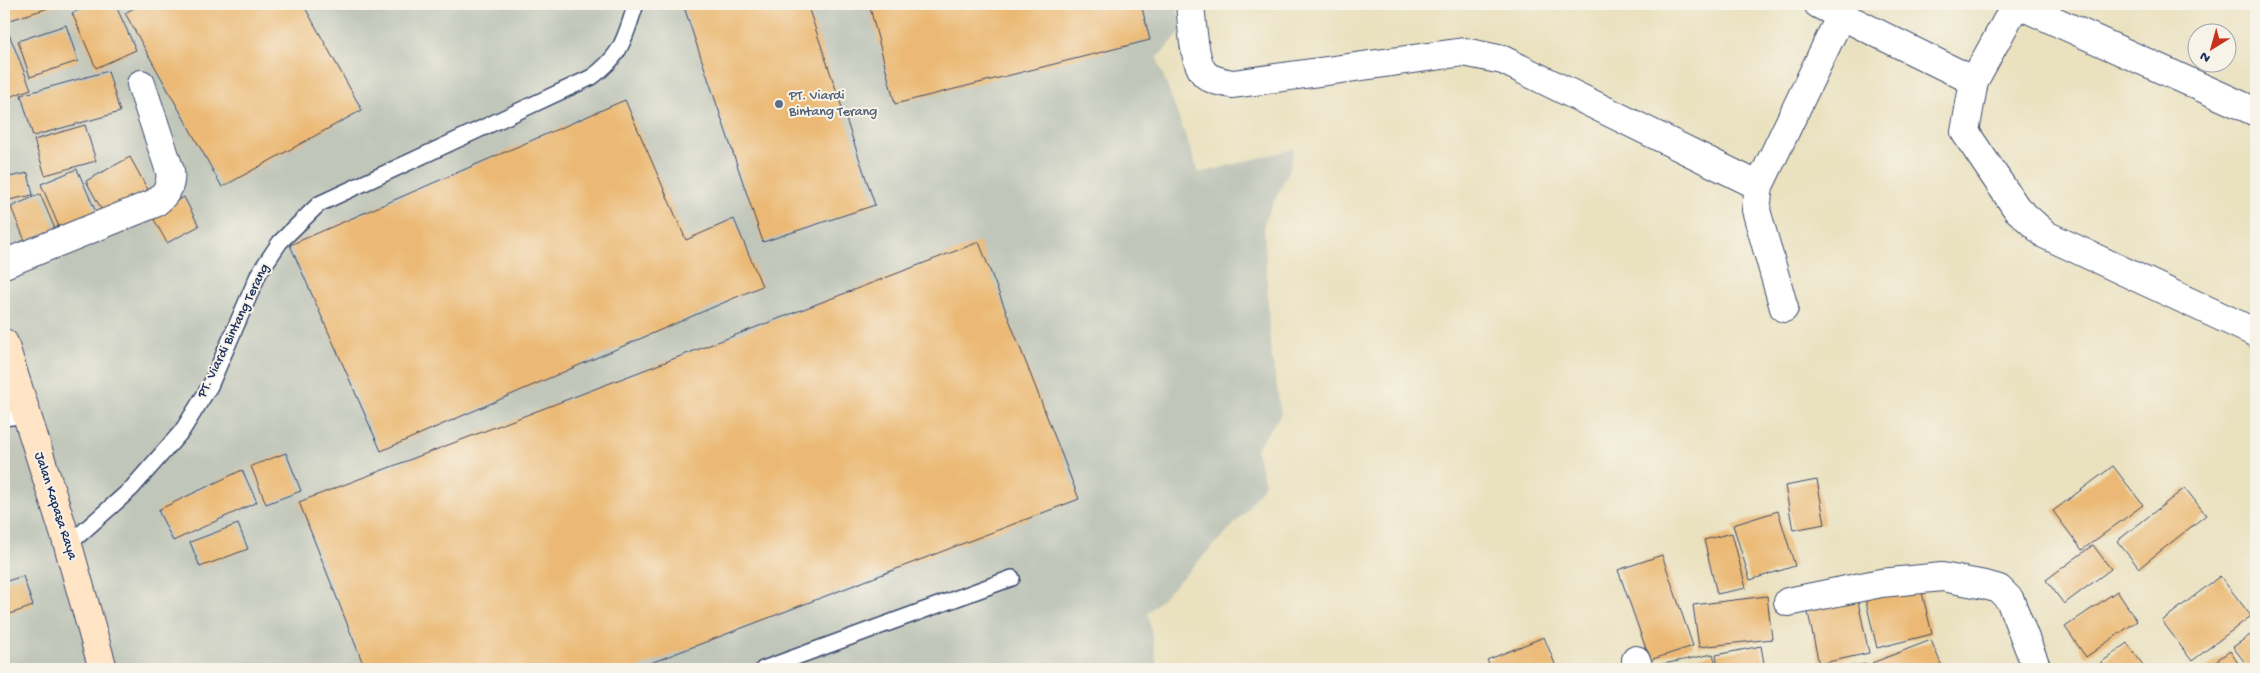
<svg xmlns="http://www.w3.org/2000/svg" width="2260" height="673" viewBox="0 0 2260 673" font-family="'Gochi Hand',sans-serif">
	<style>
		.industrial { fill: #c1c6ba }
		.building { fill: #ebb975 }
		.lines { fill: none; stroke-linecap: round; stroke-linejoin: round }
		.service-casing { stroke: #3a4a6d; stroke-width: 18 }
		.minor-casing { stroke: #3a4a6d; stroke-width: 30 }
		.secondary-casing { stroke: #3a4a6d; stroke-width: 30 }
		.service { stroke: #fff; stroke-width: 15 }
		.minor { stroke: #fff; stroke-width: 28 }
		.secondary { stroke: #ffe4c6; stroke-width: 28 }
		.service-dot { fill: #5c6f8a; stroke: #f7f3e8; stroke-width: 2 }
		.labels { text-anchor: middle; dominant-baseline: central; stroke-width: 4; stroke-linejoin: round; paint-order: stroke }
		.service-label { font-size: 14px; fill: #4e5e75; stroke: #f7f3e8; text-anchor: start }
		.street-label { font-size: 14px; fill: #1b2f5e; stroke: #f7f3e8 }
	</style>
	<rect width="100%" height="100%" fill="#f7f3e8"/>
	<filter id="ink" filterUnits="userSpaceOnUse"><feTurbulence type="fractalNoise" baseFrequency=".02" numOctaves="2"/><feDisplacementMap in="SourceGraphic" scale="10" xChannelSelector="R" yChannelSelector="G"/><feConvolveMatrix kernelMatrix="1 2 1 2 8 2 1 2 1" color-interpolation-filters="sRGB"/></filter>
	<filter id="wash" filterUnits="userSpaceOnUse"><feTurbulence type="fractalNoise" baseFrequency=".0096" numOctaves="4" result="noise"/><feDisplacementMap in="SourceGraphic" scale="20" xChannelSelector="R" yChannelSelector="G"/><feGaussianBlur stdDeviation="1.12" result="paint"/><feColorMatrix in="noise" values="0 0 0 0 0 0 0 0 0 0 0 0 0 0 0 0 0 1.4 0 .05"/><feComposite in="paint" operator="in"/></filter>
	<g filter="url(#wash)">
		<rect width="100%" height="100%" fill="#eae1bf"/>
		<!-- industrial -->
		<path class="industrial" d="M4,4H1176L1182,31L1157,58L1199,173L1294,149L1289,171L1264,222L1270,345L1281,414L1256,449L1265,483L1244,514L1148,613L1158,669H4Z"/>
		<g id="blocks">
			<!-- building -->
			<path class="building" d="M4,4H61L4,22Z
				M92,4H115L136,50L96,68L72,13Z
				M141,4H303L362,110L222,187L125,13Z
				M683,4H807L875,205L763,242Z
				M869,4H1141L1150,40L895,104Z
				M66,25L78,61L30,77L18,41Z
				M9,34L31,89L4,99V36Z
				M108,71L120,112L33,136L21,95Z
				M625,100L686,240L734,219L762,286L381,451L290,245Z
				M85,125L96,161L45,175L34,140Z
				M130,157L148,190L104,214L86,181Z
				M77,169L96,212L59,227L41,184Z
				M28,173L33,195L4,201V178Z
				M40,194L55,229L25,241L11,207Z
				M184,197L199,226L167,243L151,214Z
				M979,242L1079,499L635,669H365L299,502Z
				M286,453L301,491L266,504L251,466Z
				M2113,466L2143,505L2082,550L2053,511Z
				M242,470L257,502L173,541L158,510Z
				M1817,480L1825,524L1793,530L1785,486Z
				M2185,488L2206,515L2139,568L2117,541Z
				M1778,511L1795,566L1750,580L1733,525Z
				M238,524L248,549L200,567L190,542Z
				M1732,533L1746,588L1717,594L1704,540Z
				M2093,545L2111,569L2064,604L2046,580Z
				M1662,555L1693,646L1650,660L1618,570Z
				M23,576L33,606L4,616V582Z
				M2220,576L2251,616L2192,661L2162,621Z
				M1920,584L1932,634L1877,648L1865,598Z
				M2117,591L2137,621L2086,657L2065,627Z
				M1767,596L1772,639L1699,647L1693,605Z
				M1857,597L1869,653L1819,664L1807,608Z
				M2256,631V669H2250L2233,647Z
				M1544,637L1557,669H1491L1487,660Z
				M1931,640L1943,669H1874L1872,663Z
				M2127,643L2146,669H2095L2094,668Z
				M1761,646L1765,669H1718L1716,655Z
				M2230,651L2242,669H2204Z
				M1713,654L1717,669H1654L1653,666Z
				M1868,664L1869,669H1839V668Z"/>
		</g>
	</g>
	<g filter="url(#ink)">
		<use href="#blocks" fill-opacity="0" stroke="#3a4a6d" stroke-width="1"/>
		<g class="lines">
			<defs>
				<path id="service" d="M4,418L26,415
					M68,545L131,489L182,431L210,386L259,273L280,242L319,204L592,77C623,54 624,39 636,4
					M763,669L1012,578"/>
				<path id="minor" d="M1190,4C1192,21 1193,60 1204,73C1211,81 1223,82 1233,84L1464,52L1503,60L1759,186
					M1818,4L1974,81
					M2016,4L1974,81L1965,132L2017,209L2046,235L2256,333
					M2017,4L2256,112
					M4,264L155,203C166,194 172,186 170,171L141,84
					M1784,308L1756,210L1759,186L1841,15
					M1788,602L1881,583L1942,577L1985,585L1999,589L2010,600L2037,669
					M1636,660L1639,669"/>
				<path id="secondary" d="M4,343L68,545L103,669"/>
			</defs>
			<!-- service casing -->
			<use href="#service" class="service-casing"/>
			<!-- minor casing -->
			<use href="#minor" class="minor-casing"/>
			<!-- secondary casing -->
			<use href="#secondary" class="secondary-casing"/>
			<!-- service -->
			<use href="#service" class="service"/>
			<!-- minor -->
			<use href="#minor" class="minor"/>
			<!-- secondary -->
			<use href="#secondary" class="secondary"/>
		</g>
	</g>
	<!-- markers -->
	<circle class="service-dot" cx="779" cy="104" r="5"/>
	<g class="labels">
		<!-- service labels -->
		<g class="service-label">
			<text x="789" y="96">PT. Viardi<tspan x="789" dy="16">Bintang Terang</tspan></text>
		</g>
		<!-- street labels -->
		<g class="street-label">
			<text transform="translate(234 331) rotate(-64)">PT. Viardi Bintang Terang</text>
			<text transform="translate(55 506) rotate(72)">Jalan Kapasa Raya</text>
		</g>
	</g>
	<!-- margin -->
	<rect width="2260" height="673" fill="none" stroke="#f7f3e8" stroke-width="20"/>
	<!-- north arrow -->
	<g transform="translate(2212 48) rotate(217)"><circle r="24" fill="#f7f3e8" stroke="#9fa5b1"/>
	<path d="M0-4L9 19L0 12L-9 19Z" fill="#c8321e"/>
	<text y="-8" font-size="14" font-weight="bold" text-anchor="middle" fill="#1b2f5e">N</text>
	</g>
</svg>
